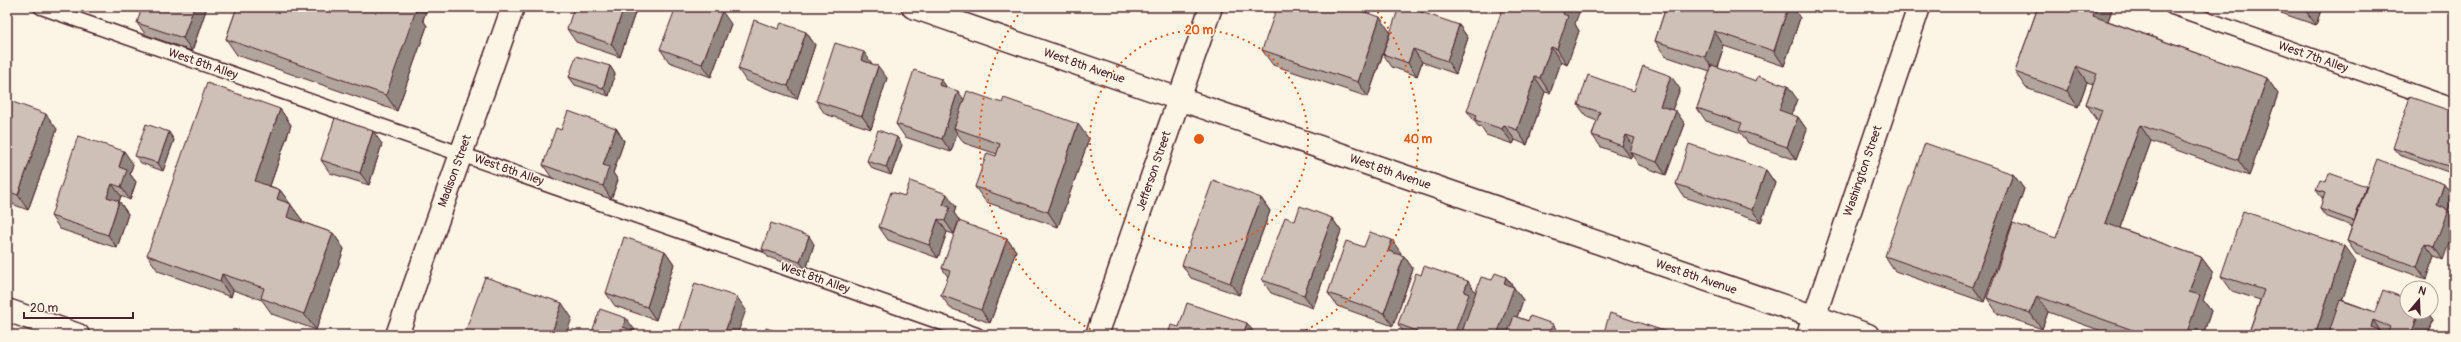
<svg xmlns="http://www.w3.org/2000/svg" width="2461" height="342" viewBox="0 0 2461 342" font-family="Pangolin,sans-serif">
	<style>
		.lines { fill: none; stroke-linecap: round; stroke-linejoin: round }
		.service-casing { stroke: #4a1f2b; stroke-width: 17 }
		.minor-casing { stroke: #4a1f2b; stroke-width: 25 }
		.tertiary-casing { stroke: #4a1f2b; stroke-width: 25 }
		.secondary-casing { stroke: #4a1f2b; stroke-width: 25 }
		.service { stroke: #fcf5e5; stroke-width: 14 }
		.minor { stroke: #fcf5e5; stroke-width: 22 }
		.tertiary { stroke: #fcf5e5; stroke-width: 22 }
		.secondary { stroke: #fcf5e5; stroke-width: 22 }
		.wall { fill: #b2a59d; stroke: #4a1f2b }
		.shaded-wall { fill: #918680; stroke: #4a1f2b }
		.building { fill: #cfc0b7; stroke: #4a1f2b }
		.ring { fill: none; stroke: #e8590c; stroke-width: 2; stroke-dasharray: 2 4 }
		.labels { text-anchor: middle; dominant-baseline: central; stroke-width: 3; stroke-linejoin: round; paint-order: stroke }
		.street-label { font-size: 12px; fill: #4a1f2b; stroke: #fcf5e5 }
		.centre { fill: #e8590c; stroke: #fcf5e5; stroke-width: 2 }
		.ring-label { font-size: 12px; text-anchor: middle; font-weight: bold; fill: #e8590c; stroke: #fcf5e5; stroke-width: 3; stroke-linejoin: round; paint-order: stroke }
	</style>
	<rect width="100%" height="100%" fill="#fcf5e5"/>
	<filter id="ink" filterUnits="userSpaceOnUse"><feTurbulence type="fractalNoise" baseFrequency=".025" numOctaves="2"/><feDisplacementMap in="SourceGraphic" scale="8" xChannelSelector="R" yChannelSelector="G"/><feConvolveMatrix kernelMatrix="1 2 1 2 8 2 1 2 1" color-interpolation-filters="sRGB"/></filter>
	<g filter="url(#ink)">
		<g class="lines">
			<defs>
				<path id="service" d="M41,7L977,335
					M2172,7L2454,106"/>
				<path id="minor" d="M913,7L1179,99
					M7,310L78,335
					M397,335L513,7"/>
				<path id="tertiary" d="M1179,99L1868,335"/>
				<path id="secondary" d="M1097,335L1211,7
					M1808,335L1919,7"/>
			</defs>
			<!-- service casing -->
			<use href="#service" class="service-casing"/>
			<!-- minor casing -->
			<use href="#minor" class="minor-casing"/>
			<!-- tertiary casing -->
			<use href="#tertiary" class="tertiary-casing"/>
			<!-- secondary casing -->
			<use href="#secondary" class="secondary-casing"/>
			<!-- service -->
			<use href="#service" class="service"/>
			<!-- minor -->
			<use href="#minor" class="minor"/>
			<!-- tertiary -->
			<use href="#tertiary" class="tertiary"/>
			<!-- secondary -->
			<use href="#secondary" class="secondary"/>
		</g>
		<!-- wall -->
		<path class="wall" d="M207,7L192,51L146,35L137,23Z
			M237,7H433L432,10L427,8L423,20L427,26L397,111L237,55L226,39Z
			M637,7L620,57L576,42L567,29Z
			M1666,7H1691L1692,9L1699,11L1800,18L1784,66L1724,46L1717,67L1797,99L1791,115L1798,117L1807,130L1796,160L1748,143L1741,133L1706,121L1697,108L1710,71L1665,56L1655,41Z
			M2038,7H2113L2108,21L2267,78L2278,94L2249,176L2151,141L2120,228L2201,257L2213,273L2203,300L2211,311L2203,335H2113L2048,312L2042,329L1998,314L1987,298L2056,238L2098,121L2086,104L2093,84L2087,82L2078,107L2026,88L2015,72Z
			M2263,7H2322L2316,25Z
			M1352,8L1390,32L1459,25L1468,38L1456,74L1422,62L1417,76L1392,67L1383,54L1368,97L1273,65L1262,50Z
			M731,24L711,77L669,62L660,49Z
			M1575,24L1579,31L1567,65L1561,62L1550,93L1545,92L1527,145L1515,140L1513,144L1486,135L1481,127L1478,126L1467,111Z
			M806,32L815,45L797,99L746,81L738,69Z
			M871,63L887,78L871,129L825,114L816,101Z
			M610,66L615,74L609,96L575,85L569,77Z
			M941,79L947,88L964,100L1089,139L1058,227L986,202L975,187L997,154L964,143L957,133L951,152L905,137L896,124Z
			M1680,89L1672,110L1685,124L1666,175L1639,165L1632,155L1631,158L1601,147L1592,135L1597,121L1587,117L1578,105L1634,91Z
			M7,100L57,129L28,210L12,204L7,217Z
			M280,109L291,125L270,186L280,190L302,220V222L333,233L344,249L316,330L272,314L262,300L233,290L231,297L158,271L147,255Z
			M2454,112V174L2399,155L2393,148Z
			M616,128L624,141L613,173L618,180L611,199L552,178L543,165L561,130Z
			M174,140L163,171L141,163L135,156Z
			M382,144L369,185L330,173L321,160Z
			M902,145L891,175L873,169L867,161Z
			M133,164L130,174L136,182L130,200L121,196L119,201L128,214L117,248L60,229L51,216Z
			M1766,170L1775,183L1761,222L1684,197L1676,184Z
			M2013,174L2024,189L1984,302L1895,271L1885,256Z
			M2326,182L2453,197L2448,210L2443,260L2434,256L2426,279L2356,254L2347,241L2352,226L2325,216L2320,209L2323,198H2322L2316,190Z
			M905,196L956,207L954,213L959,220L954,234L947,232L938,258L888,240L879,227Z
			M1261,198L1270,211L1239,295L1191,278L1182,265Z
			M1332,218L1341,231L1313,308L1271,293L1262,280Z
			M1007,239L1016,251L990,323L950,308L941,295L948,277L942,268Z
			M814,244L806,270L768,257L762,249Z
			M1364,247L1401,253L1400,255L1404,256L1413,269L1393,326L1337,306L1328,293Z
			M665,251L674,264L656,320L615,306L606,293Z
			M2356,261L2342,300L2375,312H2427L2433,321L2428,335H2248L2260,300L2232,291L2221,276Z
			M1421,275L1476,292L1492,280L1506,277L1523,300L1517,317L1569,335H1405L1398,324Z"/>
		<!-- shaded-wall -->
		<path class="shaded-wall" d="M194,7H207L192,51L183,38Z
			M411,7H426L427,8L423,20L427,26L397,111L386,95Z
			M624,7H637L620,57L611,44Z
			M1565,7H1581L1575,24L1579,31L1567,65L1557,49L1563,14Z
			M1788,7H1793L1800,18L1784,66L1774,51Z
			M2096,7H2113L2104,32L2093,16Z
			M2306,7H2322L2316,25L2305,10Z
			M722,11L731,24L711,77L702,64Z
			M1380,17L1390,32L1368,97L1358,82Z
			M1459,25L1468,38L1456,74L1447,61Z
			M1714,31L1724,46L1715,72L1705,57Z
			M806,32L815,45L797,99L788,86Z
			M1551,47L1561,62L1550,93L1540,78Z
			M1413,49L1422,62L1417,76L1408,63Z
			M864,52L873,65L861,60Z
			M610,66L615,74L609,96L603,88Z
			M878,66L887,78L871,129L862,116Z
			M2076,66L2087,82L2078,107L2067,91Z
			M1671,76L1680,89L1669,118L1660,106Z
			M1535,77L1545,92L1527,145L1517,130Z
			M2267,78L2278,94L2249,176L2238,160Z
			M941,79L950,92L939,85Z
			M1788,86L1797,99L1788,123L1779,110Z
			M958,91L967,104L954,128L957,133L951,152L942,139Z
			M280,109L291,125L266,197L255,181Z
			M1676,111L1685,124L1666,175L1657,162Z
			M46,114L57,129L28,210L18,195Z
			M1798,117L1807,130L1796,160L1787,147Z
			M1078,124L1089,139L1058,227L1048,212Z
			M1504,125L1515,140L1513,144L1502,129Z
			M2140,125L2151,141L2116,239L2105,223Z
			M616,128L624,141L613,173L618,180L611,199L603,186V165Z
			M373,131L382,144L369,185L360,173Z
			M169,132L174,140L163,171L158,163Z
			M1626,135L1635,148L1630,152L1632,155L1631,158L1622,146Z
			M897,137L902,145L891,175L886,167Z
			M124,151L133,164L130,174L136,182L130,200L121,187L119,167Z
			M1766,170L1775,183L1761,222L1752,210Z
			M2013,174L2024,189L1984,302L1973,287Z
			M112,184L121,196L116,210L107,197Z
			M2444,184L2453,197L2448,210L2454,218V230L2443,260L2434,247L2437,205Z
			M2366,186L2372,194L2359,229L2354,221Z
			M280,190L302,220L298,233L287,217L277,199Z
			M947,194L956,207L954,213L959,220L954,234L945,221L943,205Z
			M7,198L12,204L7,217Z
			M1261,198L1270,211L1239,295L1230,283Z
			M119,201L128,214L117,248L108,235Z
			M1332,218L1341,231L1313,308L1304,295Z
			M938,219L947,232L938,258L929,245Z
			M333,233L344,249L316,330L304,314Z
			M809,236L814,244L806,270L800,262Z
			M1007,239L1016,251L990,323L981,310Z
			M1392,240L1401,253L1397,264L1388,251Z
			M2425,244L2434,256L2426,279L2417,267Z
			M2345,246L2356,261L2330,335H2315Z
			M665,251L674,264L656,320L647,307Z
			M1404,256L1413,269L1393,326L1384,313Z
			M2201,257L2213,273L2203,300L2211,311L2203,335H2186L2189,292Z
			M222,274L233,290L231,297L220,281Z
			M1506,277L1523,300L1511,335H1497L1504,284Z
			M1468,281L1477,294L1468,335H1454L1464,292Z
			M2037,296L2048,312L2042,329L2030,313Z
			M737,297L746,310L737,335H724Z
			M562,303L572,318L566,335H551Z
			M2419,312H2427L2433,321L2428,335H2411Z
			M626,318L635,330L633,335L623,327Z
			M2373,320L2383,335H2376L2371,327Z
			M1247,323L1256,335H1243Z
			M1553,324L1560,335L1551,329Z
			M2400,332L2402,335H2398Z"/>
		<!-- building -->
		<path class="building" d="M142,7H194L183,38L137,23Z
			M237,7H411L410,8L416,10L386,95L226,39Z
			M574,7H624L611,44L567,29Z
			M676,7H710L722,11L702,64L660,49Z
			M1277,7H1349L1380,17L1358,82L1262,50Z
			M1399,7H1407L1459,25L1447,61L1413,49L1408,63L1383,54Z
			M1503,7H1565L1563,14L1568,16L1557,49L1551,47L1540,78L1535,77L1517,130L1504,125L1502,129L1475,120L1477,115L1467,111Z
			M1666,7H1686L1699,11L1700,7H1788L1774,51L1714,31L1705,57L1655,41Z
			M2038,7H2096L2093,16L2267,78L2238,160L2140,125L2105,223L2201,257L2189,292L2200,295L2186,335H2147L2037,296L2030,313L1987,298L2013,223L2056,238L2102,110L2086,104L2097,74L2076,66L2067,91L2015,72Z
			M2298,7H2306L2305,10Z
			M754,20L778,29L781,23L806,32L788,86L738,69Z
			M835,43L864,52L861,60L878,66L862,116L816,101Z
			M576,56L610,66L603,88L569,77Z
			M1712,65L1756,81L1758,76L1788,86L1779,110L1798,117L1787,147L1739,130L1742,123L1697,108Z
			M1643,66L1671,76L1660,106L1676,111L1657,162L1630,152L1635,138L1626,135L1622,146L1592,135L1600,112L1578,105L1588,75L1634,91Z
			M914,70L941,79L939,85L958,91L942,139L896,124Z
			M207,83L280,109L255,181L280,190L277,199L291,204L287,217L333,233L304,314L261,298L264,288L222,274L220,281L147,255Z
			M967,91L1002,103L1004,98L1078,124L1048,212L975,187L987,153L996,156L1000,144L954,128Z
			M2410,97L2454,112V168L2393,148Z
			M7,100L46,114L18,195L7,191Z
			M568,111L616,128L603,165L609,167L603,186L543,165L556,128L561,130Z
			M335,118L373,131L360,173L321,160Z
			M146,124L169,132L158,163L135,156Z
			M878,130L897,137L886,167L867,161Z
			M78,136L124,151L119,167L127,170L121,187L112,184L107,197L119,201L108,235L51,216Z
			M1925,143L2013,174L1973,287L1885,256Z
			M1689,144L1766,170L1752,210L1676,184Z
			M2377,159L2444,184L2437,205L2448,210L2434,247L2425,244L2417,267L2347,241Z
			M2329,173L2366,186L2354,221L2320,209L2325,193L2316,190L2320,180L2326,182Z
			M1213,180L1261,198L1230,283L1182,265Z
			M910,181L947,194L943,205L950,207L945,221L938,219L929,245L879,227L891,192L905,196Z
			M1300,206L1332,218L1304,295L1262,280L1285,217L1295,221Z
			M2243,211L2345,246L2315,335H2248L2264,290L2221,276Z
			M959,221L1007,239L981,310L941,295L950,271L942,268Z
			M771,223L809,236L800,262L762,249Z
			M1370,232L1392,240L1388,251L1404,256L1384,313L1328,293L1346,241L1364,247Z
			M624,237L665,251L647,307L606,293Z
			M1424,266L1468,281L1464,292L1469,294L1454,335H1415L1417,331L1398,324L1416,273L1421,275Z
			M1495,273L1506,277L1504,284L1514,287L1497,335H1461L1481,277L1492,280Z
			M485,277L562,303L551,335H464Z
			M695,283L737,297L724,335H678Z
			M2383,290L2407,299V312H2419L2411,335L2400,332L2398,335H2387L2390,327L2373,320L2371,327L2379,330L2377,335H2328L2340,300L2375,312Z
			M1187,303L1247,323L1243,335H1168L1171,325L1179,327Z
			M600,309L626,318L623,327L645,335H591Z
			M1610,313L1676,335H1603Z
			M1514,316L1528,321L1530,316L1553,324L1551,329L1568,334V335H1507Z
			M766,328L788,335H764Z"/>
	</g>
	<!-- distance rings -->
	<g class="ring">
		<circle cx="1199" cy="139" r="109"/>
		<path d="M1101 335A219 219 0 0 1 1024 7M1374 7A219 219 0 0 1 1297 335"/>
	</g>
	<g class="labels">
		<!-- street labels -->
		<g class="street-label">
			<text transform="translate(2313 57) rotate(19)">West 7th Alley</text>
			<text transform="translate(203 64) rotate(19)">West 8th Alley</text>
			<text transform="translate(1084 66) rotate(19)">West 8th Avenue</text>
			<text transform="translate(509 170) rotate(19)">West 8th Alley</text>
			<text transform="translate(455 171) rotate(-70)">Madison Street</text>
			<text transform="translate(1154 171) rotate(-71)">Jefferson Street</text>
			<text transform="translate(1863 171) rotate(-71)">Washington Street</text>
			<text transform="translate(1390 172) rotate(19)">West 8th Avenue</text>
			<text transform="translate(1696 277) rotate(19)">West 8th Avenue</text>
			<text transform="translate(815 278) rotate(19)">West 8th Alley</text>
		</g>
	</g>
	<circle cx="1199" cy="139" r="6" class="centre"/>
	<g class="ring-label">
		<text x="1199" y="34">20 m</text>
		<text x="1418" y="143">40 m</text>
	</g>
	<!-- margin -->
	<rect width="2461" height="342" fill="none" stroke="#fcf5e5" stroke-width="24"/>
	<rect x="12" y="12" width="2437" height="318" fill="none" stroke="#4a1f2b" stroke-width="1.5" filter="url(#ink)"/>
	<!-- north arrow -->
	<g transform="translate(2419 300) rotate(19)"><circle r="19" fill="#fcf5e5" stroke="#b59f9b"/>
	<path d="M0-3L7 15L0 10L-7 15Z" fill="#4a1f2b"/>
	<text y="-6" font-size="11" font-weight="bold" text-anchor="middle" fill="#4a1f2b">N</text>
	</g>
	<!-- scale -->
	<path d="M24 312v6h109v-6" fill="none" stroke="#4a1f2b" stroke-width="2"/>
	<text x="30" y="312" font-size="12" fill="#4a1f2b" stroke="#fcf5e5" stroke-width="3" paint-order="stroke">20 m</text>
</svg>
